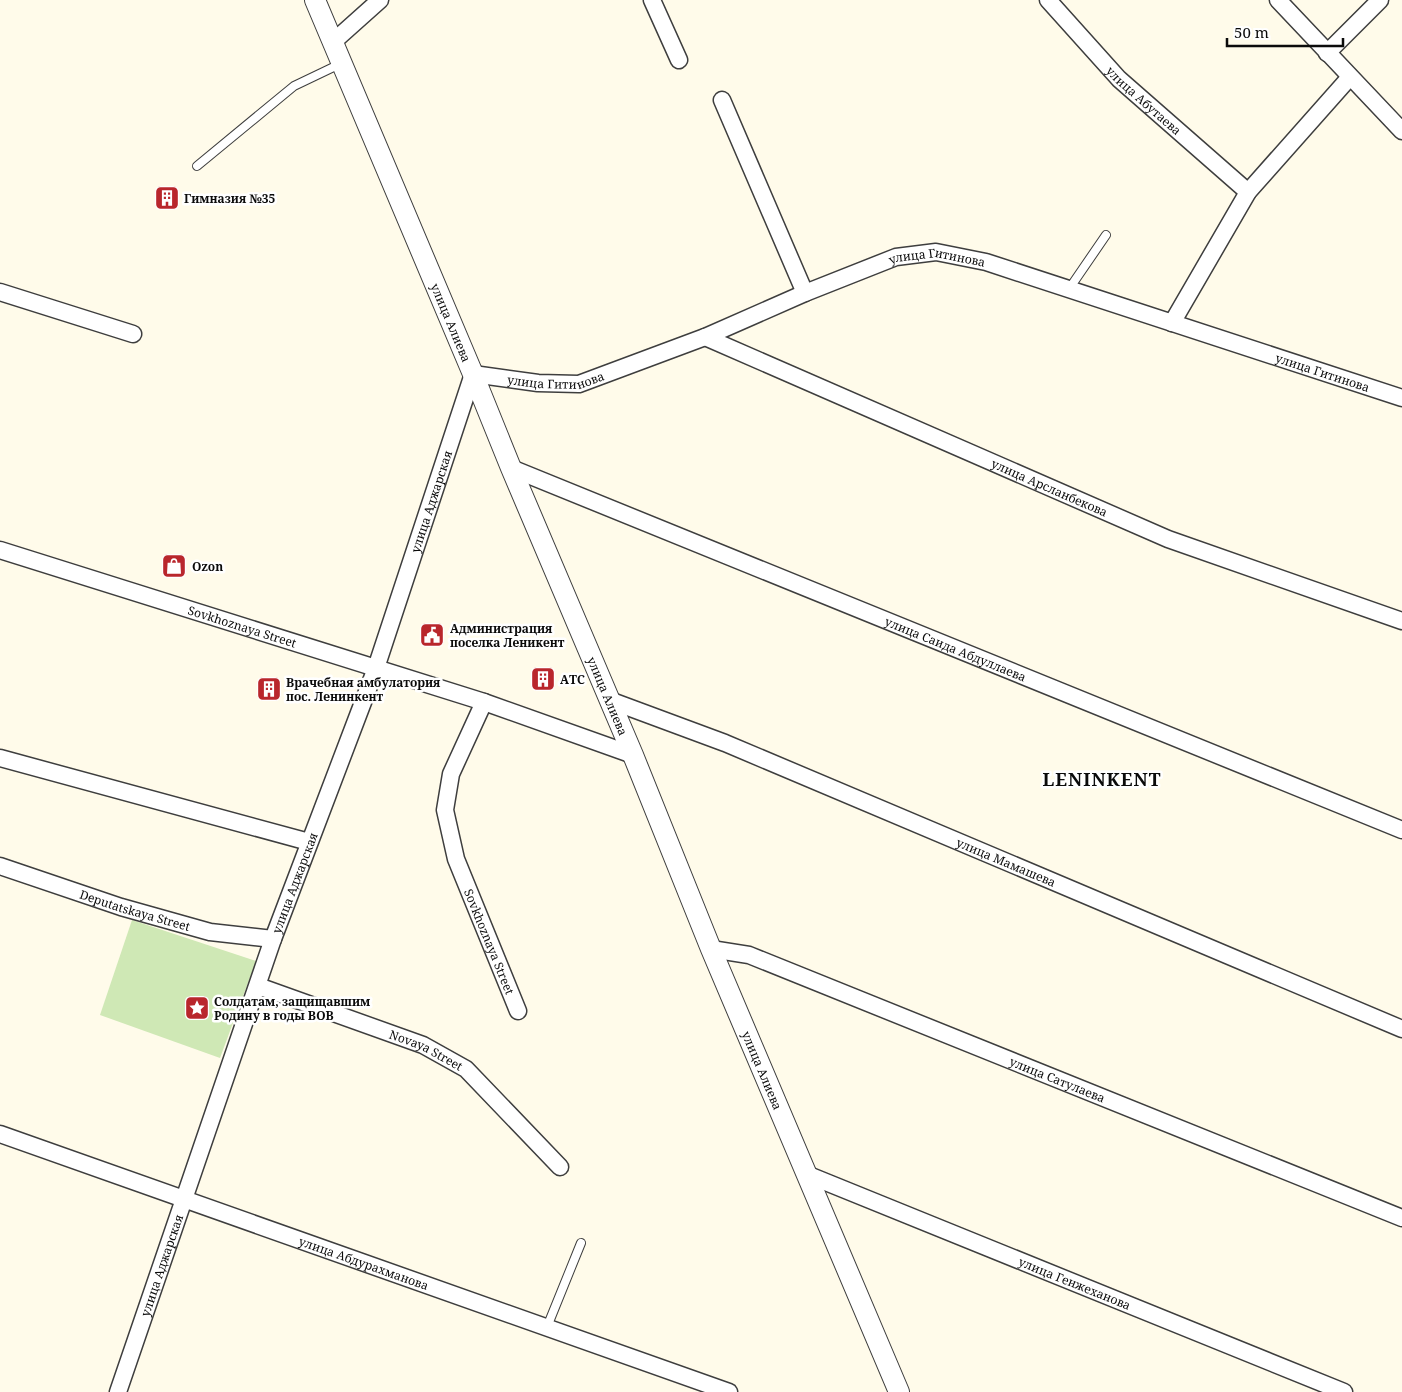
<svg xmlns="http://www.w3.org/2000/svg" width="1402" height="1392" viewBox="0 0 1402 1392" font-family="'Noto Serif',serif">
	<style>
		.green { fill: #cfe8b5 }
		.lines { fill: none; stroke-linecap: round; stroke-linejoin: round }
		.service-casing { stroke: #3e3e3e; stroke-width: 10 }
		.minor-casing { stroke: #3e3e3e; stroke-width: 19 }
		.tertiary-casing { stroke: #3e3e3e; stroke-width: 22 }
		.service { stroke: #fff; stroke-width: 8 }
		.minor { stroke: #fff; stroke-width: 16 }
		.tertiary { stroke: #fff; stroke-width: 20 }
		.labels { text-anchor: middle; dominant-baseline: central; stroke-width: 5; stroke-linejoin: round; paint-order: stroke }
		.street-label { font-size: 12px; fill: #0b0b0b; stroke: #fff }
		.poi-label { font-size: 12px; font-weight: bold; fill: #0b0b0b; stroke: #fff; text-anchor: start }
		.district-label { font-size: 18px; font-weight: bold; letter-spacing: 1px; fill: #0b0b0b; stroke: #fff }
	</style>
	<rect width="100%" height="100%" fill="#fffbea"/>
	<!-- green -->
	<path class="green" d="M132,920L256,961L220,1058L100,1015Z"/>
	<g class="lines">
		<defs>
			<path id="service" d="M197,166L294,86L340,64
				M1069,289L1106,235
				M547,1327L581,1243"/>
			<g id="minor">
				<path d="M652,0L679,60"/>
				<path id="s1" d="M1048,0L1119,79L1248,192"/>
				<path d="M1278,0L1402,131"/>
				<path d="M333,42L380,0"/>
				<path d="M1327,53L1380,0"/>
				<path d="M722,100L805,293"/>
				<path d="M0,292L133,334"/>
				<path d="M1172,323L1248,192L1350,77"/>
				<path id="s2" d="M705,337L1168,539L1402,621"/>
				<path id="s3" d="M511,468L1402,830"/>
				<path id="s4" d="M0,550L484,702L633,755"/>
				<path id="s5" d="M609,700L725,743L1402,1029"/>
				<path id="s6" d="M484,702L451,774L445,810L456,859L518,1011"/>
				<path d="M0,758L309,842"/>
				<path id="s7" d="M0,866L121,907L210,932L273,939"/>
				<path id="s8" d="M711,949L749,955L1402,1218"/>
				<path id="s9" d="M258,986L423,1045L466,1069L560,1167"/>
				<path id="s10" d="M0,1134L729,1392"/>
				<path id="s11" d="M806,1174L1344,1392"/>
				<path id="s12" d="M118,1392L273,939L376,668L473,374L538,383L579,384L705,337L805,293L896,257L936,252L986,262L1402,398"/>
			</g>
			<g id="tertiary">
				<path id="s13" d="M315,0L473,374L511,468L633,755L711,949L899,1392"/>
			</g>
		</defs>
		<!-- service casing -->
		<use href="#service" class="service-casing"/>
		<!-- minor casing -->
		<use href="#minor" class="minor-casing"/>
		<!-- tertiary casing -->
		<use href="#tertiary" class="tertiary-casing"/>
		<!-- service -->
		<use href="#service" class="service"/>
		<!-- minor -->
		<use href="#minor" class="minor"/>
		<!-- tertiary -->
		<use href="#tertiary" class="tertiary"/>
	</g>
	<!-- icons -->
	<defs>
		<symbol id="building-square" viewBox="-11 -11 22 22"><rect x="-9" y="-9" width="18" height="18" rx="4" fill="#b9262c" stroke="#fff"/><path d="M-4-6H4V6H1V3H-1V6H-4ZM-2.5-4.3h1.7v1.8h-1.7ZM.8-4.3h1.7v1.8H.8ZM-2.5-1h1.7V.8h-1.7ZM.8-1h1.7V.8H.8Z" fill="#fff"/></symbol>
		<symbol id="shop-square" viewBox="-11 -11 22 22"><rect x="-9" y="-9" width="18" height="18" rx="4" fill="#b9262c" stroke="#fff"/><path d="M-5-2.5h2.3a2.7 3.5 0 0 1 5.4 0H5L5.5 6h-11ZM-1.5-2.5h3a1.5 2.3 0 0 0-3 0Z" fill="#fff"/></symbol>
		<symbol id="civic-square" viewBox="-11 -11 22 22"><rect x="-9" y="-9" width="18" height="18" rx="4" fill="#b9262c" stroke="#fff"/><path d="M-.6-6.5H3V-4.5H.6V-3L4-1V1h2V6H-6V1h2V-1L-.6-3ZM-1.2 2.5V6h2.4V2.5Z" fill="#fff"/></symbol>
		<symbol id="sight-square" viewBox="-11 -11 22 22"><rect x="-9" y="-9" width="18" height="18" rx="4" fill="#b9262c" stroke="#fff"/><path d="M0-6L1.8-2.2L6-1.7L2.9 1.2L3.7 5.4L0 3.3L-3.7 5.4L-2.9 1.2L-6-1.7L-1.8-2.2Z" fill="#fff"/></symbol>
	</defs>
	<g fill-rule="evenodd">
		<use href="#building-square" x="153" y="184" width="28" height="28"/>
		<use href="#shop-square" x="160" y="552" width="28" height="28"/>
		<use href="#civic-square" x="418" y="621" width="28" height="28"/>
		<use href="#building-square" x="529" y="665" width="28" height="28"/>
		<use href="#building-square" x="255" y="675" width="28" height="28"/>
		<use href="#sight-square" x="183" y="994" width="28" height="28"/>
	</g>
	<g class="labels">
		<!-- street labels -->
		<g class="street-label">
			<text stroke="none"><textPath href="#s1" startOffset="139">улица Абутаева</textPath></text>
			<text stroke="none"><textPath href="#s12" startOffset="1568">улица Гитинова</textPath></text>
			<text stroke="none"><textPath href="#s13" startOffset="350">улица Алиева</textPath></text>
			<text stroke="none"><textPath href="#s12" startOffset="1972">улица Гитинова</textPath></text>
			<text stroke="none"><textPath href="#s12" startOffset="1162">улица Гитинова</textPath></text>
			<text stroke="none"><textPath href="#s2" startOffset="376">улица Арсланбекова</textPath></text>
			<text stroke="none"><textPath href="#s12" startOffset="944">улица Аджарская</textPath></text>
			<text stroke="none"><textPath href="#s4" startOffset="254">Sovkhoznaya Street</textPath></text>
			<text stroke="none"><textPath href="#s3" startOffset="480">улица Саида Абдуллаева</textPath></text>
			<text stroke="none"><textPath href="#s13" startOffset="755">улица Алиева</textPath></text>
			<text stroke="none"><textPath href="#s5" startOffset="429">улица Мамашева</textPath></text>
			<text stroke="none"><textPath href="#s12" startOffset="539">улица Аджарская</textPath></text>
			<text stroke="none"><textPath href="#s7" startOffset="142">Deputatskaya Street</textPath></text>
			<text stroke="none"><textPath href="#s6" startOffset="255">Sovkhoznaya Street</textPath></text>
			<text stroke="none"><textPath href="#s9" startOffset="180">Novaya Street</textPath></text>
			<text stroke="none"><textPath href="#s13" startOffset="1160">улица Алиева</textPath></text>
			<text stroke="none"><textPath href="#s8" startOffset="371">улица Сатулаева</textPath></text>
			<text stroke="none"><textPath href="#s10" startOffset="386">улица Абдурахманова</textPath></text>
			<text stroke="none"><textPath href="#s12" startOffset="134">улица Аджарская</textPath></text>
			<text stroke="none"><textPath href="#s11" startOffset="290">улица Генжеханова</textPath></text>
		</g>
		<!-- poi labels -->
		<g class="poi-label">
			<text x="184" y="198">Гимназия №35</text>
			<text x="192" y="566">Ozon</text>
			<text x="450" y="628">Администрация<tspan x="450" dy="14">поселка Леникент</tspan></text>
			<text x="560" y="679">АТС</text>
			<text x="286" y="682">Врачебная амбулатория<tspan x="286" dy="14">пос. Ленинкент</tspan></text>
			<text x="214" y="1001">Солдатам, защищавшим<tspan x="214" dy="14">Родину в годы ВОВ</tspan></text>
		</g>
		<!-- district labels -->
		<g class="district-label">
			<text x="1102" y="779">LENINKENT</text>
		</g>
	</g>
	<!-- scale -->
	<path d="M1227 38v8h116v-8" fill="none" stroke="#0b0b0b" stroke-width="2.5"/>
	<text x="1234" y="38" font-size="15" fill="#0b0b0b" stroke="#ffffff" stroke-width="4" paint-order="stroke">50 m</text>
</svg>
